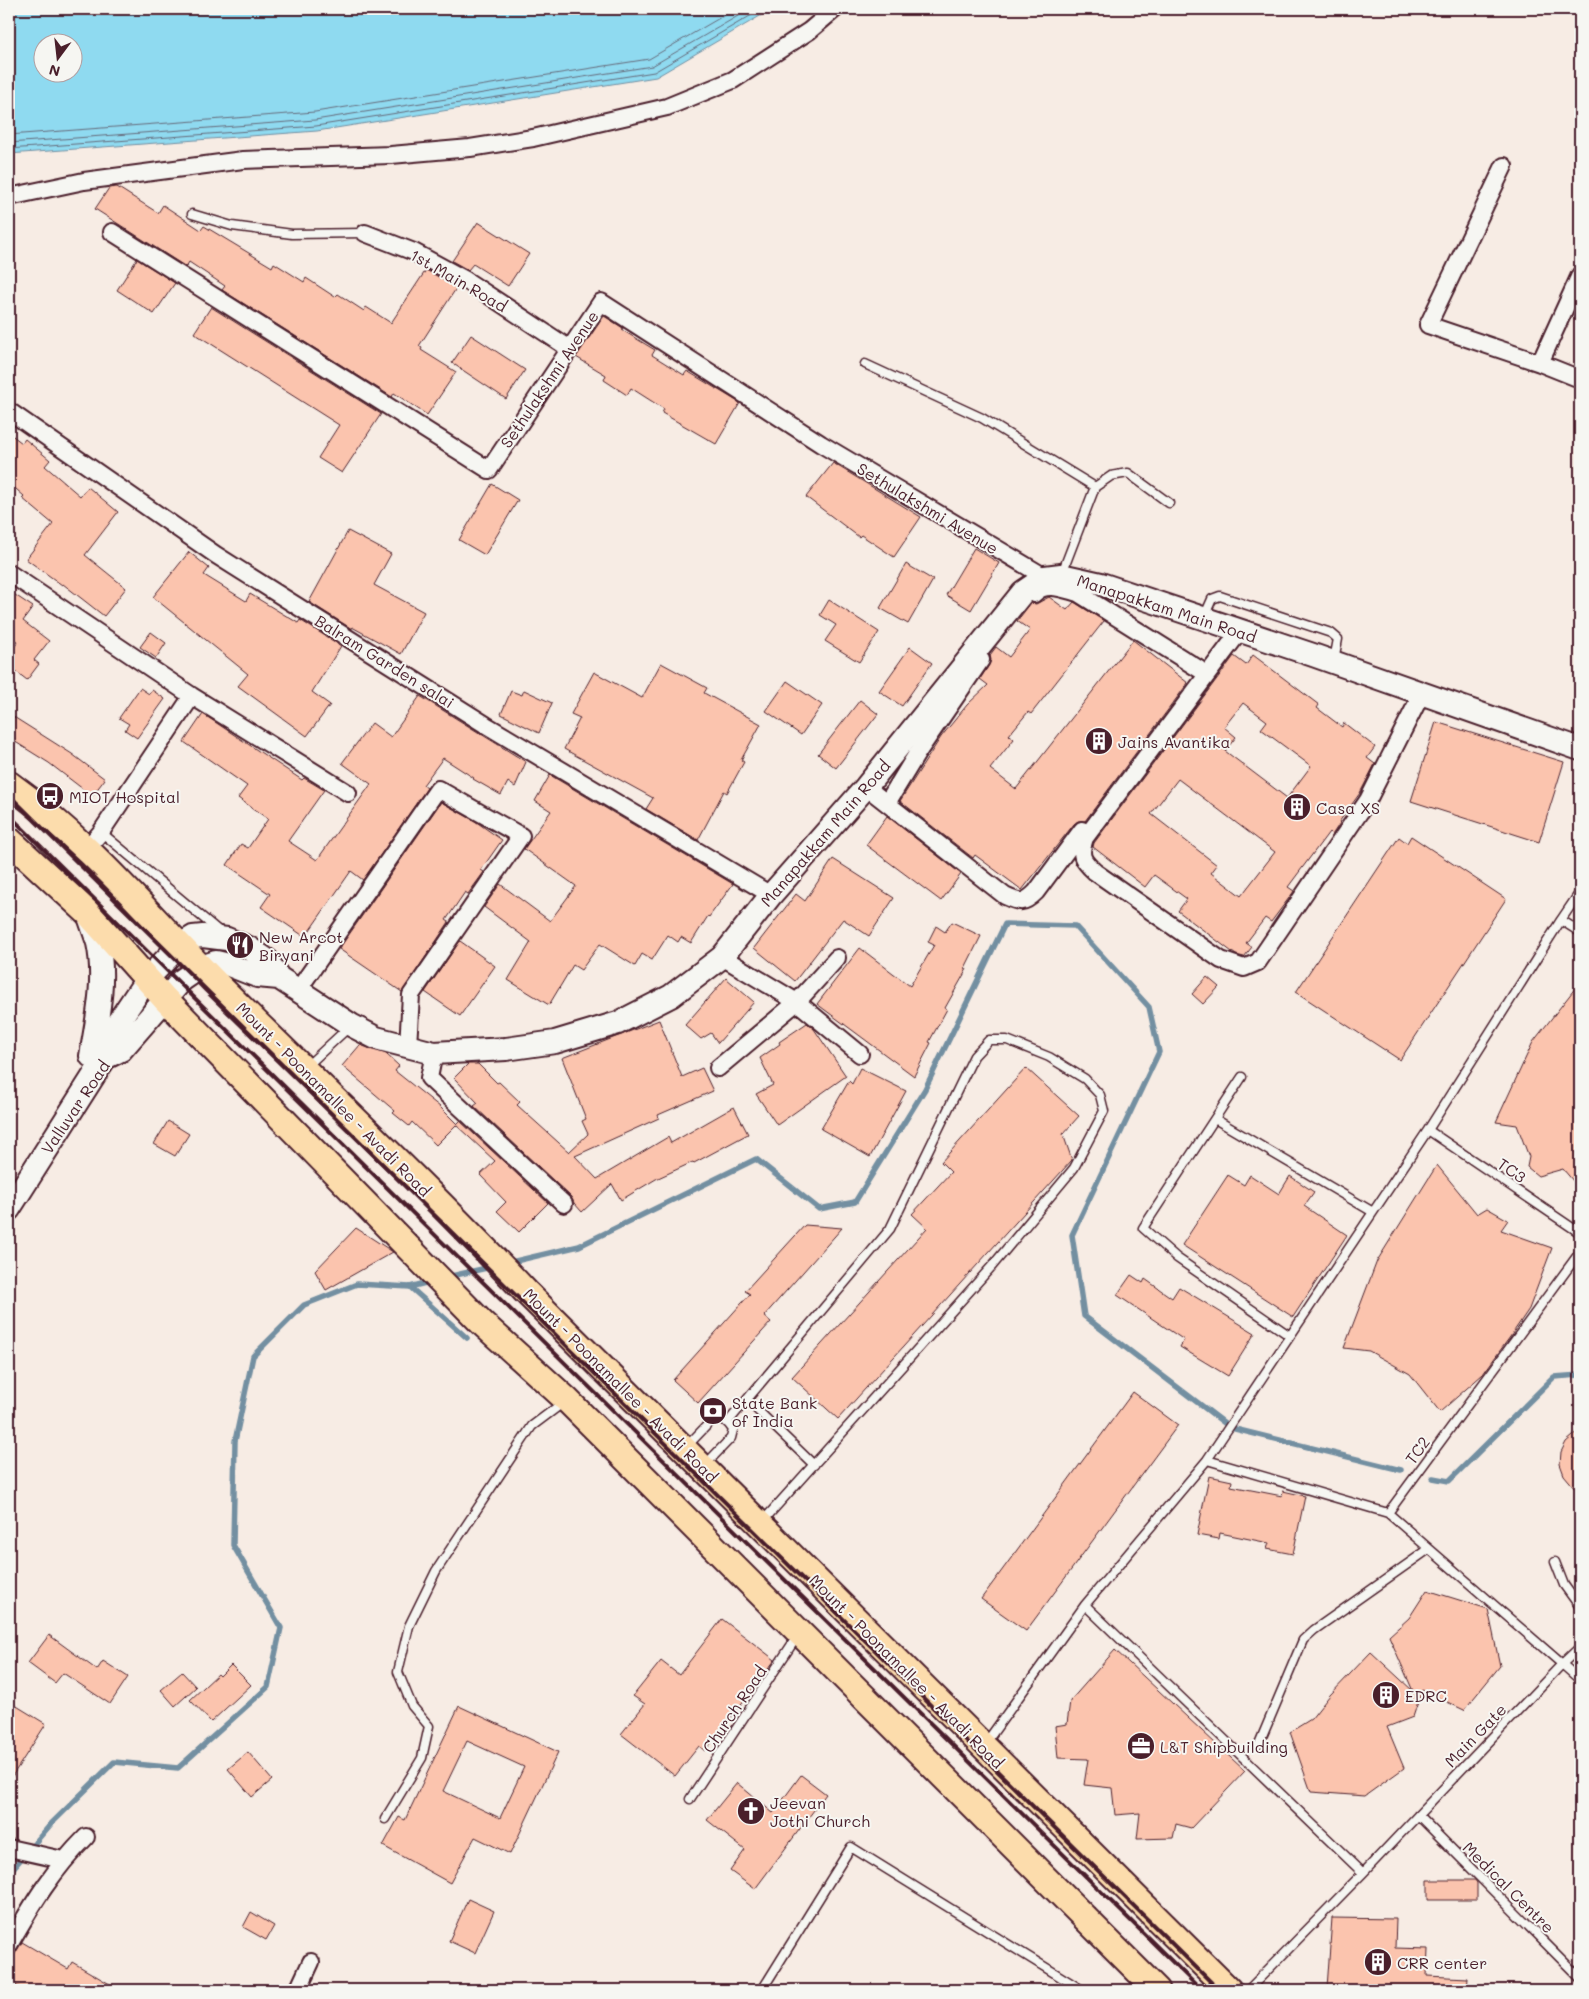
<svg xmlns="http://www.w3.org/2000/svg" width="1589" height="1999" viewBox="0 0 1589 1999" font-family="Mali,sans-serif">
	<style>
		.water { fill: #8fdaf0; stroke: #738fa1; fill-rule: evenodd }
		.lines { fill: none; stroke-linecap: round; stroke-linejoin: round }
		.shore { stroke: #666a7a; stroke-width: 1 }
		.stream { stroke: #738fa1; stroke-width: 5.5 }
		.building { fill: #fbc4ae; stroke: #4a1f2b; fill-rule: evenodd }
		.service-casing { stroke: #4a1f2b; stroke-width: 11 }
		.minor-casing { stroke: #4a1f2b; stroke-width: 20 }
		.secondary-casing { stroke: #4a1f2b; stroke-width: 26 }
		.primary-casing { stroke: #4a1f2b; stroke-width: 29 }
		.service { stroke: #f6f6f2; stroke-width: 8 }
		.minor { stroke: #f6f6f2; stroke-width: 16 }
		.secondary { stroke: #f6f6f2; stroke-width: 22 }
		.primary { stroke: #fcdcac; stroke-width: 25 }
		.rail { stroke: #4a1f2b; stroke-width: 4 }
		.labels { text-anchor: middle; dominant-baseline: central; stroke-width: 4; stroke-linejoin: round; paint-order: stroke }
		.street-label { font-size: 16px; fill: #4a1f2b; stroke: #f6f6f2 }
		.poi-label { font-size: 16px; fill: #4a1f2b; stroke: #f6f6f2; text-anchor: start }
	</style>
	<rect width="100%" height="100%" fill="#f7ece4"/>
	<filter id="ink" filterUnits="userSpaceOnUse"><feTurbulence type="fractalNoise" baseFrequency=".02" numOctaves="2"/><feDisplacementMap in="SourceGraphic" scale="10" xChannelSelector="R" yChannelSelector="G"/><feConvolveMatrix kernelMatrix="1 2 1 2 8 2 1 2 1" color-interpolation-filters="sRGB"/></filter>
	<g filter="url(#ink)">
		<!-- water -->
		<path class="water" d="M9,9H772L656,77L317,131L9,154ZM42,42H72V72H42Z"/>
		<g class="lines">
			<!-- shore -->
			<path class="shore" d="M9,135L315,112L649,59L735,9
				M9,143L315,120L652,66L750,9
				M9,149L316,126L654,72L762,9"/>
			<!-- stream -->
			<path class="stream" d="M507,1263L579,1246L756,1159L819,1209L855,1202L925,1089L1005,924L1075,926L1149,1007L1159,1052L1072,1235L1084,1316L1231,1428L1401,1470
				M447,1277L491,1267
				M410,1287L467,1338
				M1433,1478L1449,1481L1554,1377L1580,1375
				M9,1873L51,1824L114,1762L178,1768L268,1687L281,1628L233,1545L235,1441L253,1356L304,1305L357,1284L410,1287L433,1281"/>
		</g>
		<!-- building -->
		<path class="building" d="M117,187L158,213L163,205L201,230L204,226L272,267L274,263L304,282L306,278L335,297L338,294L364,311L366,307L391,323L426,270L457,287L419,346L422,348L421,350L456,372L427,415L394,393L392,397L222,290L225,286L189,262L186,267L95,209L109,188Z
			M478,222L529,254L508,286L473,264L468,270L452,261Z
			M137,259L175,283L154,314L117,290Z
			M211,307L381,414L342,473L318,458L339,425L194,333Z
			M604,316L623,328L622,330L655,350L652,355L684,375L687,371L740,403L716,444L662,413L664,409L631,388L627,395L604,380L606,375L576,357Z
			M471,335L525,370L506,399L452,363Z
			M9,433L22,443L25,439L50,460L45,466L80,496L88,487L118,512L85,555L126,588L104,616L63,584L62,585L26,559L53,524L22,498L24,496L9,483Z
			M833,463L921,517L894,557L861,535L859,537L806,497Z
			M492,484L518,500L485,555L459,540Z
			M348,531L391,554L374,585L424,612L401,654L352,627V629L309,602Z
			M974,548L999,563L971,610L946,595Z
			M189,552L209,568L204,575L246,601L250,594L298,623L300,620L341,646L312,692L330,705L307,736L238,686L248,674L153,597Z
			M906,564L933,580L908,624L880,608Z
			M9,591L33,607L23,621L49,641L34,660L39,664L27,680L9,666V654L18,642L12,637L9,641Z
			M1049,597L1067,610L1074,602L1104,621L1031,714L1028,712L1009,735L1014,739L990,769L1016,789L1133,640L1188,683L1085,821H1078L1074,824L1022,890L975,855L973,858L900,801L941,737L967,705L988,685L980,679L989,665L991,660L990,655L996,647L1009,657L1030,630L1017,621L1031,603L1036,604Z
			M829,600L879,632L859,662L825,641L836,625L820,615Z
			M151,632L166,643L156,658L140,647Z
			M910,647L932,663L902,706L879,691Z
			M1253,655L1319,705L1317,708L1342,727L1344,723L1375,747L1367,758L1375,764L1360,793L1339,822L1340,823L1332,835L1329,832L1288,887L1294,891L1292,894L1271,922L1265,918L1246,943L1252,947L1244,957L1236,955L1178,911L1187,899L1154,875L1145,887L1093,847L1094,843L1234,656L1246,665ZM1243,703L1267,721L1261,729L1311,766L1287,798L1225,751L1236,737L1224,727ZM1178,779L1275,852L1241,896L1211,873L1217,865L1151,814Z
			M661,663L707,688L704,693L761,724L741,760L744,762L727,793L724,791L698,840L646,809L653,798L564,749L580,718L571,714L594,672L642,698Z
			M787,681L822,705L801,735L766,711Z
			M140,688L149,694L152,690L165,699L137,738L125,730L129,724L119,718Z
			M524,690L552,703L539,733L501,714L511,691L522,695Z
			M420,696L526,762L515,787L508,782L501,795L473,779L474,778L443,758L423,785L427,788L363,880L351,871L305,937L261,907L270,894L227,865L241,844L248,848L268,819L238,798L247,786L184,742L203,714L302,780L304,778L324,790L288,841L317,860L371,784L342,763L372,723L391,737Z
			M860,700L878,714L836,768L818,754Z
			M9,714L72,754L105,779L92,796L49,763L9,738Z
			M1436,722L1564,762L1539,842L1411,801Z
			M550,775L733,884L709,917L708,916L691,943L681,937L678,942L668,935L652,960L642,954L635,966L600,944L581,970L573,965L549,1005L508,980L531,942L484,907L500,884L550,921L576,886L524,849L551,811L535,801Z
			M441,802L475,821L502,840L481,870L484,872L468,894L465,892L446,920L449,922L402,992L339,949Z
			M887,816L961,874L941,901L866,845Z
			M1411,836L1506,899L1400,1060L1296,992L1399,837L1407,843Z
			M833,859L894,898L869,936L843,919L795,981L754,948L796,894L805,901Z
			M952,922L981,936L965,968L967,969L945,1008L947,1009L929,1042L931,1043L914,1076L817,1004L860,948L910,986L934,945L928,942L936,926L945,932Z
			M460,941L495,966L460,1016L425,992Z
			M1207,977L1219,987L1203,1004L1192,994Z
			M726,978L754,1002L718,1043L711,1033L701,1039L685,1025Z
			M1580,982V1189L1563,1169L1538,1176L1527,1167L1529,1157L1517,1125L1496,1122L1533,1042Z
			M659,1020L682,1077L702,1068L713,1091L658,1115L659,1118L575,1156L597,1179L668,1137L671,1143L734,1107L748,1134L694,1163L693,1162L656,1179L621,1200L612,1184L582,1212L574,1203L571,1197L474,1106L478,1103L454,1078L468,1064H478L497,1083L499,1082L520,1102L517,1105L569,1152L588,1134L582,1121L586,1119L562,1058Z
			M807,1023L814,1029L846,1076L777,1125L756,1094L773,1085L760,1058L780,1044L779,1042Z
			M360,1045L386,1054L399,1066L395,1071L440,1107L457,1124L460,1121L548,1203L519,1232L497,1211L506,1202L480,1175L495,1161L456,1125L436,1145L412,1122L409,1126L393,1113L395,1111L342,1066Z
			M860,1068L906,1091L870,1157L821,1129L849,1081L852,1084Z
			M1026,1068L1079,1116L1063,1134L1072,1160L838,1419L792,1377L927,1228L912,1214L951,1172L941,1162Z
			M168,1121L189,1134L175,1156L154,1144Z
			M1437,1165L1477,1214L1487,1208L1508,1220L1501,1230L1552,1248L1529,1309L1510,1337L1483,1374L1440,1412L1410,1374L1369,1351L1344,1348L1377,1261Z
			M1228,1175L1244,1185L1250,1175L1279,1194L1290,1176L1314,1192L1304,1206L1347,1235L1293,1317L1182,1245Z
			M805,1225L842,1228L764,1316L771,1322L698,1403L673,1380L750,1294L745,1291Z
			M356,1228L393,1252L326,1290L315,1271Z
			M1131,1275L1143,1283L1145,1279L1172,1298L1179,1287L1255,1333L1228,1376L1180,1347L1184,1340L1117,1295Z
			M1133,1392L1178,1425L1026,1631L981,1599Z
			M1580,1430V1494L1564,1475L1560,1464L1561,1452L1566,1442Z
			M1209,1476L1232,1481L1231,1486L1282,1496L1283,1491L1305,1496L1293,1554L1267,1549L1269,1543L1220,1533L1219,1539L1197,1535Z
			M1427,1590L1488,1609L1500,1666L1464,1710L1422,1690L1413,1717L1387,1727L1404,1768L1365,1796L1311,1792L1290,1732L1311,1719L1330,1695L1371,1652L1413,1691L1389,1636L1409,1618Z
			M722,1619L775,1660L705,1751L699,1746L675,1776L621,1734L645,1704L633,1696L661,1661L679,1675Z
			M49,1635L97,1670L103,1661L128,1677L110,1704L63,1673L55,1683L28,1663Z
			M1115,1650L1245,1771L1191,1828L1176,1824L1173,1838L1137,1839L1140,1813L1115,1815L1112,1788L1084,1785L1088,1759L1058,1758L1055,1726L1067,1724L1070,1701Z
			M231,1665L251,1685L211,1722L190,1700L218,1674L220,1676Z
			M182,1672L196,1687L175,1706L161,1690Z
			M15,1705L46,1724L9,1781V1715Z
			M459,1706L558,1752L510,1854L475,1837L450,1883L383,1846L399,1817L405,1820ZM467,1741L524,1767L500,1818L443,1791Z
			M248,1752L272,1780L252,1797L228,1769Z
			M801,1775L826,1794L755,1889L730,1871L745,1850L707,1820L737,1783L773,1813Z
			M1428,1880H1475L1477,1883V1900H1428Z
			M468,1899L494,1911L475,1953L449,1941Z
			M251,1912L274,1926L266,1940L243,1927Z
			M1332,1918L1396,1919L1395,1948L1428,1949L1427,1976L1468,1978L1467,1990H1359L1358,1987L1327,1988Z
			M22,1942L68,1969L72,1962L120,1990H24L9,1981V1964Z"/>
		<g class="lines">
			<defs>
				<path id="service" d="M192,214L232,226L292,234L365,233
					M865,364L982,418L1095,487
					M1062,573L1095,487L1111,476L1128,473L1169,503
					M1204,617L1212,599L1220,596L1331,633L1338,639L1334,660
					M101,832L220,932
					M1561,920L1580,932
					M307,1066L350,1026
					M1242,1077L1143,1228L1177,1258L1290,1336
					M1215,1119L1373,1212
					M1428,1130L1580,1233
					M747,1400L814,1465
					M728,1422L890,1229L974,1056L989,1040H1007L1049,1057L1085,1079L1100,1095L1104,1111L1074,1168L993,1265L763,1521
					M687,1446L714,1418C723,1418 728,1422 733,1430L731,1438L705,1465
					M1207,1460L1388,1513L1580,1252
					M1555,1562L1564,1585L1580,1607
					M1085,1605L1363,1873
					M1580,1647L1562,1664L1580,1680
					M985,1744L1085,1605L1207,1460L1428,1130L1561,920L1580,892
					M1259,1744L1303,1640L1314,1630L1429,1549
					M690,1799L798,1635
					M1418,1815L1580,1978
					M385,1819L422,1758L429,1726L412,1706L398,1672L409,1626L436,1571L532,1426L564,1402
					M762,1990L851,1847L1082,1990
					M1248,1990L1363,1873L1562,1664L1388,1513"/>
				<path id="minor" d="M1504,166L1428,325L1540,363L1580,379
					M9,197L84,181L243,160L391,155L470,148L533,138L667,107L733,80L809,31L835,9
					M112,232L489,470L601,302L821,444L1045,577
					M365,233L414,252L464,279L570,349
					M1540,363L1580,275
					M9,411L216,555L486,725L771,895
					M9,573L192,696L348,793
					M1034,594C1045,581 1063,589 1078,593L1199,669
					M1240,631L1085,838C1079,856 1082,860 1095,872L1221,960L1244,968L1258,962L1368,800L1422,693
					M866,787L1005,896C1020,903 1024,904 1036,892L1082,830
					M887,803L918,752L981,660
					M87,848L101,832L192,696
					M722,957L797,1002L860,1054
					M298,990L438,789L521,836L411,995L408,1046
					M434,1053L429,1078L564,1204
					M718,1068L797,1002L837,958
					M9,1848L63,1860
					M9,1945C33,1903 52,1871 86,1837
					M298,1990L311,1962"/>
				<path id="secondary" d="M88,913C91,923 95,933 98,943C106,980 97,1020 91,1056
					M105,1058L108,1037L147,979L180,945L193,937L203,936L227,939L249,948L267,960L279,978L351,1025L376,1038L434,1053L506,1049L555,1042L618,1023L671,996L722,957L771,895L866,787L1023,592L1045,577L1061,575L1101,584L1313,655L1580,749
					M9,1209L105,1058L121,1050L182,980L201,967L216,962L229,965L257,976L279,978"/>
				<path id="primary" d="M9,784C86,839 147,913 213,980C318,1084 425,1185 526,1292L1229,1990
					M9,840L87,912L165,999L482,1323L567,1400L1157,1990"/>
			</defs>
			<!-- service casing -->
			<use href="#service" class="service-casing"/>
			<!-- minor casing -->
			<use href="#minor" class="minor-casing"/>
			<!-- secondary casing -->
			<use href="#secondary" class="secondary-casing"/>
			<!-- primary casing -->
			<use href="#primary" class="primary-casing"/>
			<!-- service -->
			<use href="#service" class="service"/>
			<!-- minor -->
			<use href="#minor" class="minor"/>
			<!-- secondary -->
			<use href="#secondary" class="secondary"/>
			<!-- primary -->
			<use href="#primary" class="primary"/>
			<!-- rail -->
			<path class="rail" d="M9,795L1219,1990
				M9,815L1201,1990"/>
		</g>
	</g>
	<!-- icons -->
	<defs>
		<symbol id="building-disc" viewBox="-11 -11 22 22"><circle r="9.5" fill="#4a1f2b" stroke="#f6f6f2"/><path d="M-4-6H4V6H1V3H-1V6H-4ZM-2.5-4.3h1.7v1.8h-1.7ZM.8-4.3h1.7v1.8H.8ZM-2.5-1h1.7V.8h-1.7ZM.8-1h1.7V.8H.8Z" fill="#fff"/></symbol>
		<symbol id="bus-disc" viewBox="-11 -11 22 22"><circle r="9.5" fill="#4a1f2b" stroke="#f6f6f2"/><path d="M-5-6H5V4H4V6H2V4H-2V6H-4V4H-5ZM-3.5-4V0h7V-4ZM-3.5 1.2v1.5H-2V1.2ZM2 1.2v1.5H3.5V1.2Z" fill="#fff"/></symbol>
		<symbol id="restaurant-disc" viewBox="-11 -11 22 22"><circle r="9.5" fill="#4a1f2b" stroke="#f6f6f2"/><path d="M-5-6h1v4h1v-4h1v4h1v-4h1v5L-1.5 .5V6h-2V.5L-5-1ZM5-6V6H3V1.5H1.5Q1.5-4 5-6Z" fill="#fff"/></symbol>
		<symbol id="bank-disc" viewBox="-11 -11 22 22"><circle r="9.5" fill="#4a1f2b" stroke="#f6f6f2"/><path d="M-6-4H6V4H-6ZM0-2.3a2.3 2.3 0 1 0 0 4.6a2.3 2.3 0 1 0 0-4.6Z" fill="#fff"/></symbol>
		<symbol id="office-disc" viewBox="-11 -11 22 22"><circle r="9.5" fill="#4a1f2b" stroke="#f6f6f2"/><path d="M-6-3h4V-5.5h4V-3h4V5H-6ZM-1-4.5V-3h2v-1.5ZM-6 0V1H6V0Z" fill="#fff"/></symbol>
		<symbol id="church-disc" viewBox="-11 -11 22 22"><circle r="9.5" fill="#4a1f2b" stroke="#f6f6f2"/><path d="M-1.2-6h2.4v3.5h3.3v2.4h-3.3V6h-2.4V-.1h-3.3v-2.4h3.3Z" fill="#fff"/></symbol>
	</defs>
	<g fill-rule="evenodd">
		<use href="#building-disc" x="1083" y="725" width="32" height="32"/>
		<use href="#bus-disc" x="34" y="780" width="32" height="32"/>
		<use href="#building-disc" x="1281" y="791" width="32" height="32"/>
		<use href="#restaurant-disc" x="224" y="929" width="32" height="32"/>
		<use href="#bank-disc" x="697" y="1395" width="32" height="32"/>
		<use href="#building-disc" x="1370" y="1679" width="32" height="32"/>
		<use href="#office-disc" x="1125" y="1730" width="32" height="32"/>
		<use href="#church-disc" x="735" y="1795" width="32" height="32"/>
		<use href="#building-disc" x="1362" y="1946" width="32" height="32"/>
	</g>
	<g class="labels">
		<!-- street labels -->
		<g class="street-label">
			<text transform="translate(459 280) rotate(30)">1st Main Road</text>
			<text transform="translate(549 379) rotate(-56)">Sethulakshmi Avenue</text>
			<text transform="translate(928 508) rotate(31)">Sethulakshmi Avenue</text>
			<text transform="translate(1167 608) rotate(18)">Manapakkam Main Road</text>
			<text transform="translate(385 661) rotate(32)">Balram Garden salai</text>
			<text transform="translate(825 833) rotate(-49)">Manapakkam Main Road</text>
			<text transform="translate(334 1099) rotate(45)">Mount - Poonamallee - Avadi Road</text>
			<text transform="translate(75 1107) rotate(-56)">Valluvar Road</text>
			<text transform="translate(1512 1170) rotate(34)">TC3</text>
			<text transform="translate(621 1385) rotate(45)">Mount - Poonamallee - Avadi Road</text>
			<text transform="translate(1417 1450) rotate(-54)">TC2</text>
			<text transform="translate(907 1671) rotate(45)">Mount - Poonamallee - Avadi Road</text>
			<text transform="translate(734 1709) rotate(-56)">Church Road</text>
			<text transform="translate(1475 1735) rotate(-46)">Main Gate</text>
			<text transform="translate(1509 1887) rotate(45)">Medical Centre</text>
		</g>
		<!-- poi labels -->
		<g class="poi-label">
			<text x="1118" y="741">Jains Avantika</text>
			<text x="69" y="796">MIOT Hospital</text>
			<text x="1316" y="807">Casa XS</text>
			<text x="259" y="936">New Arcot<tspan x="259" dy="18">Biryani</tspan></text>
			<text x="732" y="1402">State Bank<tspan x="732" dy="18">of India</tspan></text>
			<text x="1405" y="1695">EDRC</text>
			<text x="1160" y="1746">L&amp;T Shipbuilding</text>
			<text x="770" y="1802">Jeevan<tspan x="770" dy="18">Jothi Church</tspan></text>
			<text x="1397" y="1962">CRR center</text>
		</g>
	</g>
	<!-- margin -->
	<rect width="1589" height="1999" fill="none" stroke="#f6f6f2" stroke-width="30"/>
	<rect x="15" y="15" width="1559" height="1969" fill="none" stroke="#4a1f2b" stroke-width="2" filter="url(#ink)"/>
	<!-- north arrow -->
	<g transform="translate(58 58) rotate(195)"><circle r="24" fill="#f6f6f2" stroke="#b1a0a2"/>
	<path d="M0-4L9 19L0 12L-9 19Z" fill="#4a1f2b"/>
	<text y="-8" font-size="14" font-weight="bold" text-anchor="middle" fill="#4a1f2b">N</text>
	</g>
</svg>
